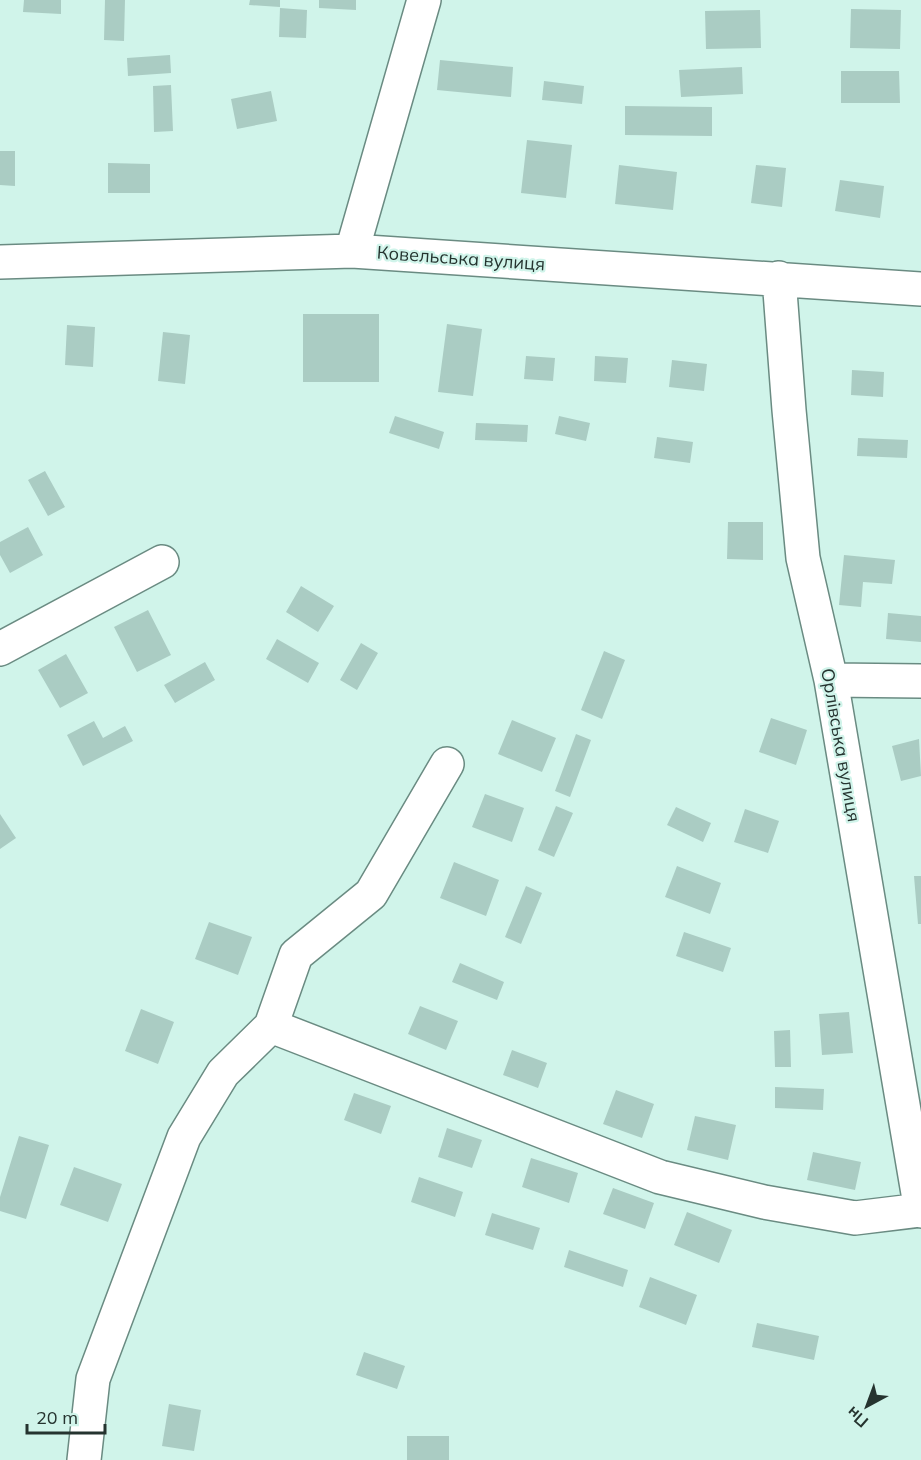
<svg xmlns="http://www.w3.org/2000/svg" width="921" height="1460" viewBox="0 0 921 1460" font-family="Mulish,sans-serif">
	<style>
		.building { fill: #aaccc3 }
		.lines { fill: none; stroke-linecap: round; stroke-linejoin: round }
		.minor-casing { stroke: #6a8b82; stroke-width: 36 }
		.minor { stroke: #fff; stroke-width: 33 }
		.labels { text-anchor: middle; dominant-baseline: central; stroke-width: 4.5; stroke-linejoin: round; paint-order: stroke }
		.street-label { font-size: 18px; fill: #25332f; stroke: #d0f4ea }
	</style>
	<rect width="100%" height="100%" fill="#d0f4ea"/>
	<!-- building -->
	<path class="building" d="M24,0H61V14L23,12Z
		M105,0H125L124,41L104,40Z
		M250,0H280V7L249,5Z
		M319,0H356V10L319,8Z
		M280,8L307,10L306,38L279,37Z
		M851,9L901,10L900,49L850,48Z
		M760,10L761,48L706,49L705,11Z
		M170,55L171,73L128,76L127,58Z
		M440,60L513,67L511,97L437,90Z
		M742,67L743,94L681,97L679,70Z
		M841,71H899L900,103H841Z
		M544,81L584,86L582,104L542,100Z
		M171,85L173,131L154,132L153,86Z
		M271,91L277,121L237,129L231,99Z
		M625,106L712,107V136L625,135Z
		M527,140L572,145L566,198L521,193Z
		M0,151H15V186L0,185Z
		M108,163L150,164V193H108Z
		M619,165L677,172L673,210L615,204Z
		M756,165L786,168L782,207L751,203Z
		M840,180L884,186L880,218L835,211Z
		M303,314H379V382H303Z
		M447,324L482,329L473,396L438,392Z
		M67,325L95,327L93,367L65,365Z
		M163,332L190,335L185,384L158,381Z
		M526,356L555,358L553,381L524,379Z
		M595,356L628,358L626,383L594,381Z
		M672,360L707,364L704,391L669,387Z
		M852,370L884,372L883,397L851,395Z
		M395,416L444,432L439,449L389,433Z
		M559,416L590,423L586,441L555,434Z
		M476,423L528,425L527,442L475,440Z
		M657,437L693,442L690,463L654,458Z
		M858,438L908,440L907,458L857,456Z
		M45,471L65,507L48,516L28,480Z
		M728,522H763V560L727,559Z
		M28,527L43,555L10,573L0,555V542Z
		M844,555L895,560L892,584L863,582L861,607L839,605Z
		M301,586L334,606L318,632L286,612Z
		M148,610L171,655L137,672L114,627Z
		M888,613L921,616V642L886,639Z
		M277,639L319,663L308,683L266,659Z
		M361,643L378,653L357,690L340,680Z
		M604,651L625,660L602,719L581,710Z
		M66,654L88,693L60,708L38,670Z
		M205,662L215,680L175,703L164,685Z
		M771,718L807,730L796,765L759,752Z
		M512,720L556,738L542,772L498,754Z
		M94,721L103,738L125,726L133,741L83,766L67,735Z
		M576,734L591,740L570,797L555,791Z
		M919,739L921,776L901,781L892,746Z
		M485,794L524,808L512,842L472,827Z
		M556,806L573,813L554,857L538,850Z
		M676,807L711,823L703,842L667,825Z
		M745,809L779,821L768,853L734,842Z
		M0,814L16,838L0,849Z
		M454,862L499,880L486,916L440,898Z
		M677,866L721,883L710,914L665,897Z
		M914,876H921V924H918Z
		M526,886L542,893L521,944L505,937Z
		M209,922L252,937L238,975L195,959Z
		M684,932L731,948L723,972L676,956Z
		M460,963L504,982L497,1000L452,982Z
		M420,1006L458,1021L446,1050L408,1034Z
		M141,1009L174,1022L158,1064L125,1051Z
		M849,1012L853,1053L822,1055L819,1014Z
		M790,1030L791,1067H775L774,1031Z
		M512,1050L547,1063L538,1088L503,1075Z
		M775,1087L824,1089L823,1110L775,1108Z
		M616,1090L654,1104L642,1138L603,1124Z
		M354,1093L391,1106L381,1134L344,1120Z
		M695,1116L736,1125L728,1160L687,1150Z
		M447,1128L482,1140L472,1168L438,1157Z
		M19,1136L49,1145L26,1219L0,1211V1197Z
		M813,1152L861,1162L855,1190L807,1180Z
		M531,1158L578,1173L569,1203L522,1187Z
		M74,1167L122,1184L108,1222L60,1205Z
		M419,1177L463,1192L455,1217L411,1202Z
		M613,1188L654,1203L645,1229L603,1214Z
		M687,1212L732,1230L719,1263L674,1245Z
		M492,1213L540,1228L533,1250L485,1235Z
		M569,1250L628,1270L623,1287L564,1267Z
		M650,1277L697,1295L686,1325L639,1307Z
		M757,1323L819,1336L814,1360L752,1347Z
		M364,1352L405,1366L397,1389L356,1375Z
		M169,1404L201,1410L194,1451L162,1446Z
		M407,1436H449V1460H407Z"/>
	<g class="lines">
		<defs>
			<path id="minor" d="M352,251L424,0
				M0,262L352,251L921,289
				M779,278L789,410L803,558L831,680L921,1211
				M0,649L162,562
				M831,680L921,681
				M271,1026L660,1177L764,1202L855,1218L921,1210
				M84,1460L93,1379L184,1137L223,1073L271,1026L296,955L371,894L447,764"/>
		</defs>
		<!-- minor casing -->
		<use href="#minor" class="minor-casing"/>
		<!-- minor -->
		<use href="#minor" class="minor"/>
	</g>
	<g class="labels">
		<!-- street labels -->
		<g class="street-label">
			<text transform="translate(461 258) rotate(4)">Ковельська вулиця</text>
			<text transform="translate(841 745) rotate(80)">Орлівська вулиця</text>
		</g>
	</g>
	<!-- north arrow -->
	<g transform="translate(867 1406) rotate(221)" stroke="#d0f4ea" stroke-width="4.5" paint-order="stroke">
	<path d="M0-4.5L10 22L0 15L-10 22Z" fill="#25332f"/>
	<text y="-9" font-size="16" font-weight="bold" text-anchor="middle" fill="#25332f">Пн</text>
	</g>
	<!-- scale -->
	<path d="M27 1424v9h78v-9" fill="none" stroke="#25332f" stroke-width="3"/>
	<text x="36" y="1424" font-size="18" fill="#25332f" stroke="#d0f4ea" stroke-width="4.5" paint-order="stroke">20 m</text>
</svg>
